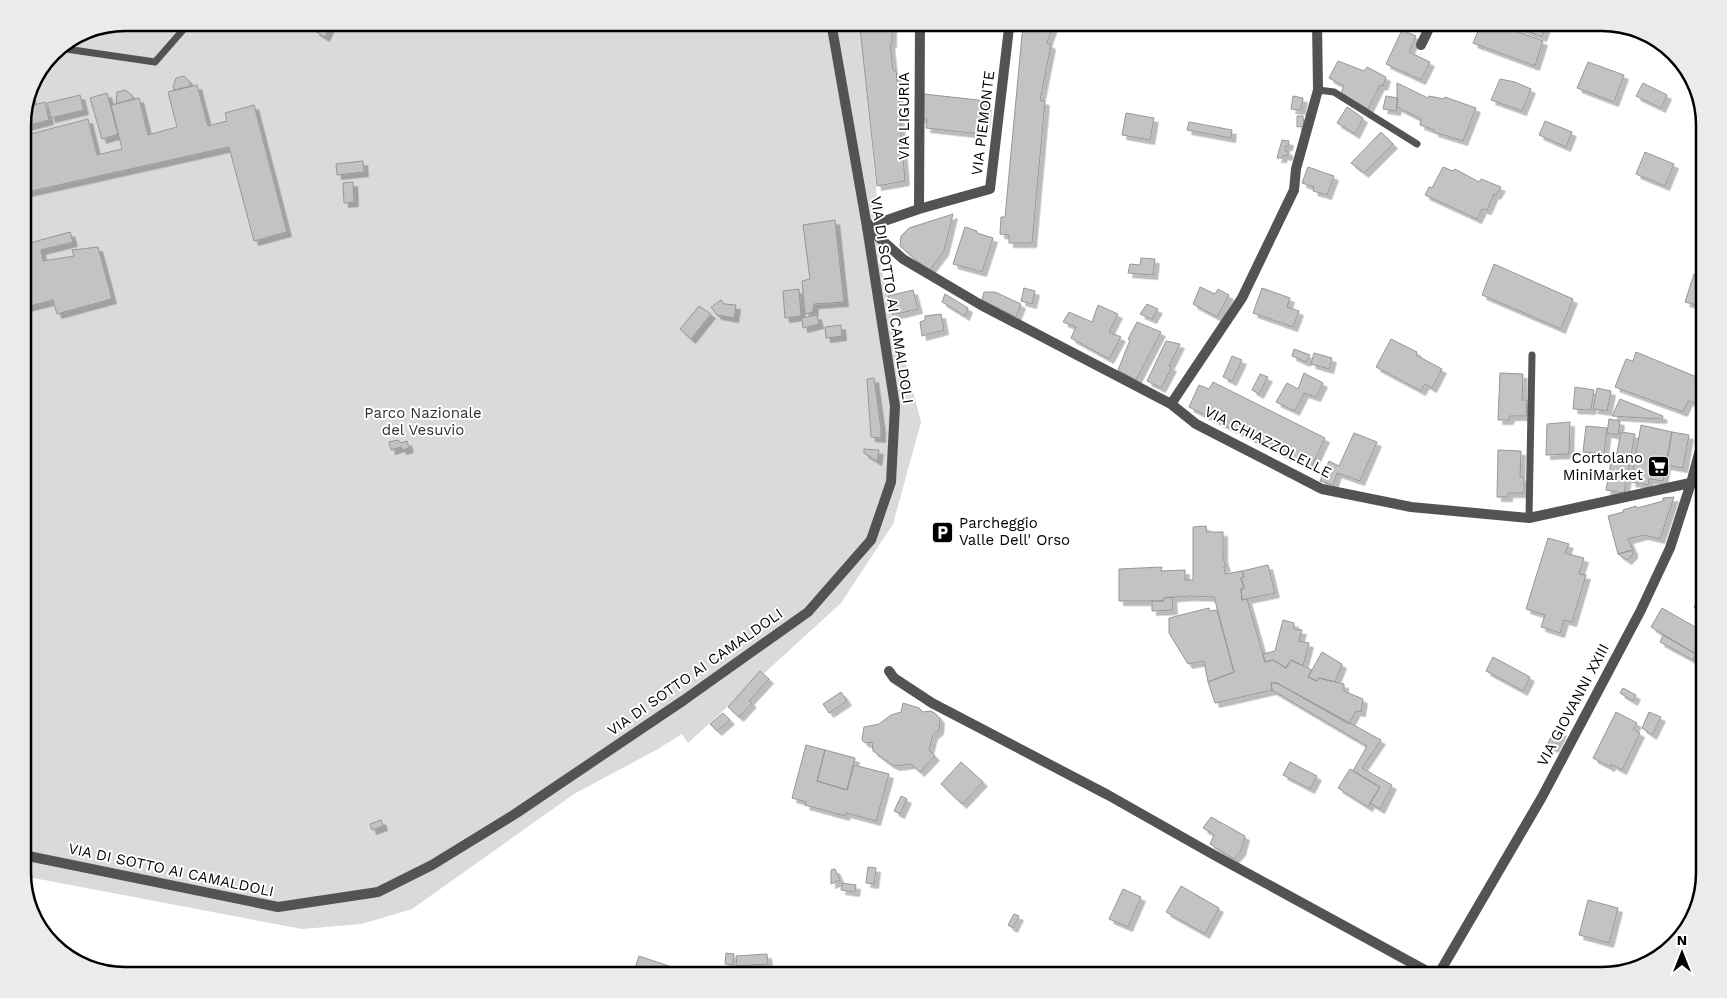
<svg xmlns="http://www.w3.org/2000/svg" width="1727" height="998" viewBox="0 0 1727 998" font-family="'Work Sans',sans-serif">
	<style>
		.green { fill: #dadada }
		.building { fill: #c3c3c3; stroke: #979797; filter: url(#shadow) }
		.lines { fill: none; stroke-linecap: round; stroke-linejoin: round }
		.service { stroke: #535353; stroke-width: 7 }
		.minor { stroke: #535353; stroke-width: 10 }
		.tertiary { stroke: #535353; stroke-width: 10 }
		.labels { text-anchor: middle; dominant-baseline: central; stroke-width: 4; stroke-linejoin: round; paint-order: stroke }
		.street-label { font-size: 15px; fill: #000; stroke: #fff }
		.park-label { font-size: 15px; fill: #313131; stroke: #fff }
		.poi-label { font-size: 15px; fill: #000; stroke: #fff; text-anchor: end }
		.rim { fill: none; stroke: #000; stroke-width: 2.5 }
	</style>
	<defs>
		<filter id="shadow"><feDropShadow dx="4.5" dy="4.5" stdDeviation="0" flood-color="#0004"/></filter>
	</defs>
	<rect width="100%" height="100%" fill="#fff"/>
	<!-- green -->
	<path class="green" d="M125,22L859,23L860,28L876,186L880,263L921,422L893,524L841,603L688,743L682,734L658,749L574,794L412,909L362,924L302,929L23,876V118L30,85L53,52L86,30Z"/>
	<!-- building -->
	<path class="building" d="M320,22H332L325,37L315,31Z
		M862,22H892V43L890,44L893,70L896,71L899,98H898L905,181L877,186L860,28Z
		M1024,22L1037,27L1039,22H1063L1061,27L1053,26L1047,43L1051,45L1040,100L1045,101L1032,243H1009V235L1000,234L1001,217H1005L1022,35Z
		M1482,22L1501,29L1502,26L1543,41L1535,66L1473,43Z
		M1504,22H1535L1546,26L1542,37Z
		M1402,30L1416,36L1409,52L1430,62L1421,80L1386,64Z
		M1338,61L1364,71L1367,67L1386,77L1383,86L1380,85L1368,109L1341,93L1344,86L1329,78Z
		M1588,62L1624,75L1614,102L1577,88Z
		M184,76L189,81L191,86L174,90L173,87L176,78Z
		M1500,79L1515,82L1531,89L1522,111L1491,100Z
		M1397,83L1428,98L1429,96L1444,99L1445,97L1476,108L1463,141L1434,132V130L1420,125L1421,119L1397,107Z
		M1643,83L1667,95L1661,108L1636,96Z
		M197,85L208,126L227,121L225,113L254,105L287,232L254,241L229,147L23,193V136L88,119L97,155L122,149L111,105L139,98L148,135L177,127L168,92Z
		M125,90L132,95L133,99L116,104L117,92Z
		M107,93L118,134L102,139L90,98Z
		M924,94L987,101L985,124L980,123V134L926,128L927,119L920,118Z
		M80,95L84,110L51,118L47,103Z
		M28,96H31L33,105L45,102L49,120L26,126L23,116Z
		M1293,96L1303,98L1301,110L1291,109Z
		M1386,96L1398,98L1396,111L1383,109Z
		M1347,107L1363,118L1355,134L1337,123Z
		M1126,113L1154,118L1150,140L1122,135Z
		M1297,116H1303L1304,126L1297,127Z
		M1545,121L1572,132L1566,147L1539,135Z
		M1189,122L1232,130L1231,138L1187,130Z
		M1381,132L1393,144L1364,173L1351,163Z
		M1282,140L1289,141L1288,146H1285V151H1288V156L1283,155L1282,158H1277Z
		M1645,152L1674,164L1665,186L1636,174Z
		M363,161L364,172L337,175L336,164Z
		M1308,167L1334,176L1327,195L1313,191L1314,187L1302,183Z
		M1443,167L1453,171L1455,169L1479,182L1481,179L1501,187L1496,195L1494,194L1487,210L1482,209L1477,219L1425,195L1429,187L1432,188Z
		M353,182L354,202L344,203L343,183Z
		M953,214L944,251L929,271L900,246L901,236L909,228Z
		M835,220L844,302L814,304L813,312L805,314L802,281L810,279L803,225Z
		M965,227L977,231V233L993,238L982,272L953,264Z
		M23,230L26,244L70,232L73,242L41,250L43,261L74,256L72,250L98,247L112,299L57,314L53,300L26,307L23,295Z
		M1141,258L1155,259L1153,275L1128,273L1130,264L1140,265Z
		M1494,264L1573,299L1561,329L1482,295Z
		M1694,274L1704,277V307L1685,302Z
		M1200,287L1215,294L1218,289L1229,295L1217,317L1193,304Z
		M1024,288L1035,291L1032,304L1021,301Z
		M1262,288L1290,298L1287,307L1299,311L1293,327L1253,313Z
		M799,289L801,316L785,318L783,291Z
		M913,290L918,309L893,315L888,296Z
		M984,292H995L1021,304L1016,317L982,300Z
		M945,294L968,308L965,316L942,302Z
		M721,300L724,304L736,305L734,318L717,315L711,307Z
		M1147,304L1158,309L1152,319L1140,314Z
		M1098,305L1118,314L1109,332L1121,337L1109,359L1071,338L1076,327L1063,322L1069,312L1092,322Z
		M699,306L711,314L691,339L680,329Z
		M941,314L944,330L922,336L920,322L925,320V316Z
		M817,315L819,324L803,328L802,318Z
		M1137,322L1161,332L1136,380L1118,370L1130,340L1128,339Z
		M841,325L842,336L826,338L825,327Z
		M1391,339L1417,352L1416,355L1442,369L1432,388L1425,384L1421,391L1376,367Z
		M1166,341L1180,344L1169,366L1172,367L1161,388L1147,381Z
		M1704,344V366L1698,365Z
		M1294,349L1310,355L1306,362L1292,356Z
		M1636,352L1704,380L1698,404L1688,401L1683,412L1615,387L1626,359L1633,361Z
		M1314,353L1332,358L1329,369L1311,364Z
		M1232,356L1242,360L1232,381L1223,377Z
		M1304,373L1323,383L1316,397L1304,393L1295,411L1276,402L1287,383L1298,389Z
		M1500,373L1523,374L1522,400H1527L1526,416H1510L1509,420H1498Z
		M1260,374L1268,377L1259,394L1252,390Z
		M874,378L881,428V438L871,437L867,379Z
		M1213,382L1325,438L1311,468L1189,407L1199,385L1209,389Z
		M1575,387L1594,390L1591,410L1573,409Z
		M1597,388L1611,391L1607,411L1593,409Z
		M1620,399L1663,416L1662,419L1612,416Z
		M1609,419L1620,421L1618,435L1607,433Z
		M1570,422L1569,454L1546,455L1547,424Z
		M1641,425L1672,432L1663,481L1649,479L1648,485L1631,482Z
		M1586,426L1607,428L1604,454L1583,452Z
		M1621,432L1635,434L1624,493L1606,490L1611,462L1615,463Z
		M1672,432L1689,435L1683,468L1666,465Z
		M1354,433L1377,442L1360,481L1337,473L1333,485L1320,481L1329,461L1339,466Z
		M398,440L401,443L407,441L409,448L402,450L401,447L391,450L389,442Z
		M864,449L879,450L877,461L864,453Z
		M1498,450L1521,451L1520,477H1524V493H1508V497H1497Z
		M1674,497L1660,539L1644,535L1628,539L1633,550L1618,554L1608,516L1623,512V510L1636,506L1637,508L1663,501V498Z
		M1206,526L1207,532H1223V558L1226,567H1224L1225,574L1242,571L1244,577L1241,578L1244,588L1241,589L1242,600L1247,599L1265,662L1273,660L1286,668L1291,660L1312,670L1308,677L1317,681L1319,678L1344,684V691L1363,699L1361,712L1356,711L1349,724L1277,683H1271L1272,690L1215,703L1208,682L1234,672L1214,597L1190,596L1164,598L1163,601H1119V569L1162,567L1161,571L1185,570V580H1193V527Z
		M1548,538L1569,544L1565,553L1584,558L1579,574L1586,575L1572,622L1564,620L1560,633L1541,627L1545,615L1526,609Z
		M1633,550V554L1627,560L1618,554Z
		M1268,565L1275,593L1242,600L1241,589L1244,588L1241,578L1244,577L1242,571Z
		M1704,589V613L1694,607Z
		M1172,597L1173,610L1152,611V601H1163L1164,598Z
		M1209,608L1210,611L1217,610L1234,672L1208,682L1204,661L1188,664L1169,633V618Z
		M1662,608L1704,632V659L1651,627Z
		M1283,620L1294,623V629L1302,630L1299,641L1309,643L1303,666L1291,660L1286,668L1273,660L1265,662L1263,654L1275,651Z
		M1663,635L1696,654L1693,660L1660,642Z
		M1322,652L1342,664L1335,682L1319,678L1317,681L1308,677Z
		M1493,657L1530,677L1523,691L1486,671Z
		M760,671L769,679L749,701L752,703L739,717L728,707Z
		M1271,683H1277L1381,740L1362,768L1392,785L1380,809L1370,803L1380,787L1353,771L1367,746L1272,690Z
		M1623,688L1636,695L1633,701L1620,693Z
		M841,692L847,701L829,713L823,704Z
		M903,703L919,708L923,712L931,711L936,714L940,719L939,730L933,735L929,750L935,756L920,772L911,764L895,766L889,763L873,751L872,742L865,743L862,740L864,727L879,724L891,715L901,712Z
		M1616,712L1637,723L1633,729L1640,733L1622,770L1611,764L1610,767L1593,758Z
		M1649,712L1661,717L1652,735L1642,728Z
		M723,713L730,720L717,731L710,724Z
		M1555,729L1562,732L1554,748L1547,745Z
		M806,745L825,750L817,781L847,790L854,765L889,774L876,821L846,813L845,816L805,805L806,802L792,798Z
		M825,750L855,758L847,790L817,781Z
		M961,762L983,782L962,804L941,784Z
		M1290,762L1317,776L1310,789L1283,775Z
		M1350,769L1380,787L1368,807L1338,788Z
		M901,796L907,799L900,814L894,811Z
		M1211,817L1245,836L1241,851L1234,859L1210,844L1214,835L1203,828Z
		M381,820L383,826L372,830L370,824Z
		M868,867L876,868L874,884L866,883Z
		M835,869L840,880L831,884V870Z
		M842,883L856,885L855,892L841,890Z
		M1181,886L1219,908L1205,934L1166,912Z
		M1123,889L1141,897L1128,927L1109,919Z
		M1588,900L1618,908L1609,943L1579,935Z
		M1014,914L1019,916L1013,928L1008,925Z
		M726,953L734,954L733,965L725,964Z
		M767,954L768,964L737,966L736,956Z
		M639,956L690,973L679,975H636L633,974Z"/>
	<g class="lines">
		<!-- service -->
		<path class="service" d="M59,48L155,62L190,22
			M1318,90L1334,92L1417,144
			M1529,518L1532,355"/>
		<!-- minor -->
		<path class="minor" d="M1012,22L1009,28L990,189L919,209L867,227L903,259L981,305L1171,404L1196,424L1322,489L1411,507L1529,518L1704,480
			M1421,45L1432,22
			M919,209L920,22
			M1171,404L1242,298L1294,190L1296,169L1318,90L1317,22
			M889,671L894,678L932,703L1108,795L1214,855L1434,975
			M1438,975L1542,797L1641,610L1670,548L1691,483L1704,435"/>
		<!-- tertiary -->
		<path class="tertiary" d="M23,855L278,907L378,892L432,865L515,814L684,700L808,612L871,540L891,482L895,406L867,227L831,22"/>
	</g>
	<!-- icons -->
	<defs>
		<symbol id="supermarket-square" viewBox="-11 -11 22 22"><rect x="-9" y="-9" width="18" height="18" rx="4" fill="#000" stroke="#fff"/><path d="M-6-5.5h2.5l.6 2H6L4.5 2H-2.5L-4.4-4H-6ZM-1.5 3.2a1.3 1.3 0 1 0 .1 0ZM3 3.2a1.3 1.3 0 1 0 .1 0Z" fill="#fff"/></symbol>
		<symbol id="parking-square" viewBox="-11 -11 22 22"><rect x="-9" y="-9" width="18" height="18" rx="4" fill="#000" stroke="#fff"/><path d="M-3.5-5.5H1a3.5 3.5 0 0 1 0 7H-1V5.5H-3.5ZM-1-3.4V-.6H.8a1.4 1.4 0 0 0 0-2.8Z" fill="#fff"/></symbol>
	</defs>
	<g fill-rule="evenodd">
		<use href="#supermarket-square" x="1646" y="454" width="25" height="25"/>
		<use href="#parking-square" x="930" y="520" width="25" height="25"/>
	</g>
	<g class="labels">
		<!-- street labels -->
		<g class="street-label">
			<text transform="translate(904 116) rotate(-90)">VIA LIGURIA</text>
			<text transform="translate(983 123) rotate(-83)">VIA PIEMONTE</text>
			<text transform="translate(892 300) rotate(81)">VIA DI SOTTO AI CAMALDOLI</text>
			<text transform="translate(1268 442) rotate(27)">VIA CHIAZZOLELLE</text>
			<text transform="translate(695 672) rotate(-35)">VIA DI SOTTO AI CAMALDOLI</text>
			<text transform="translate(1573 705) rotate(-62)">VIA GIOVANNI XXIII</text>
			<text transform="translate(171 870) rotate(12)">VIA DI SOTTO AI CAMALDOLI</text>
		</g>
		<!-- park labels -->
		<g class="park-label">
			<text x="423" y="413">Parco Nazionale<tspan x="423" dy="17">del Vesuvio</tspan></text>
		</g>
		<!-- poi labels -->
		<g class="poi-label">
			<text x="1643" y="458">Cortolano<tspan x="1643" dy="17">MiniMarket</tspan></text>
			<text x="959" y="523" text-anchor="start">Parcheggio<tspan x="959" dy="17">Valle Dell' Orso</tspan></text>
		</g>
	</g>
	<!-- crop -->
	<path d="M0 0H1727V998H0ZM125 31H1602A94 94 0 0 1 1696 125V873A94 94 0 0 1 1602 967H125A94 94 0 0 1 31 873V125A94 94 0 0 1 125 31Z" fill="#ebebeb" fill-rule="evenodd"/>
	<path class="rim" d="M125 31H1602A94 94 0 0 1 1696 125V873A94 94 0 0 1 1602 967H125A94 94 0 0 1 31 873V125A94 94 0 0 1 125 31Z"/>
	<!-- north arrow -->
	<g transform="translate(1682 953)" stroke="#ffffff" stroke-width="4" paint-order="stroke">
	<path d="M0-4L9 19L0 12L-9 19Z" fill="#000000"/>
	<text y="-8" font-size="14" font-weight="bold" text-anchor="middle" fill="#000000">N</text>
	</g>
</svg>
